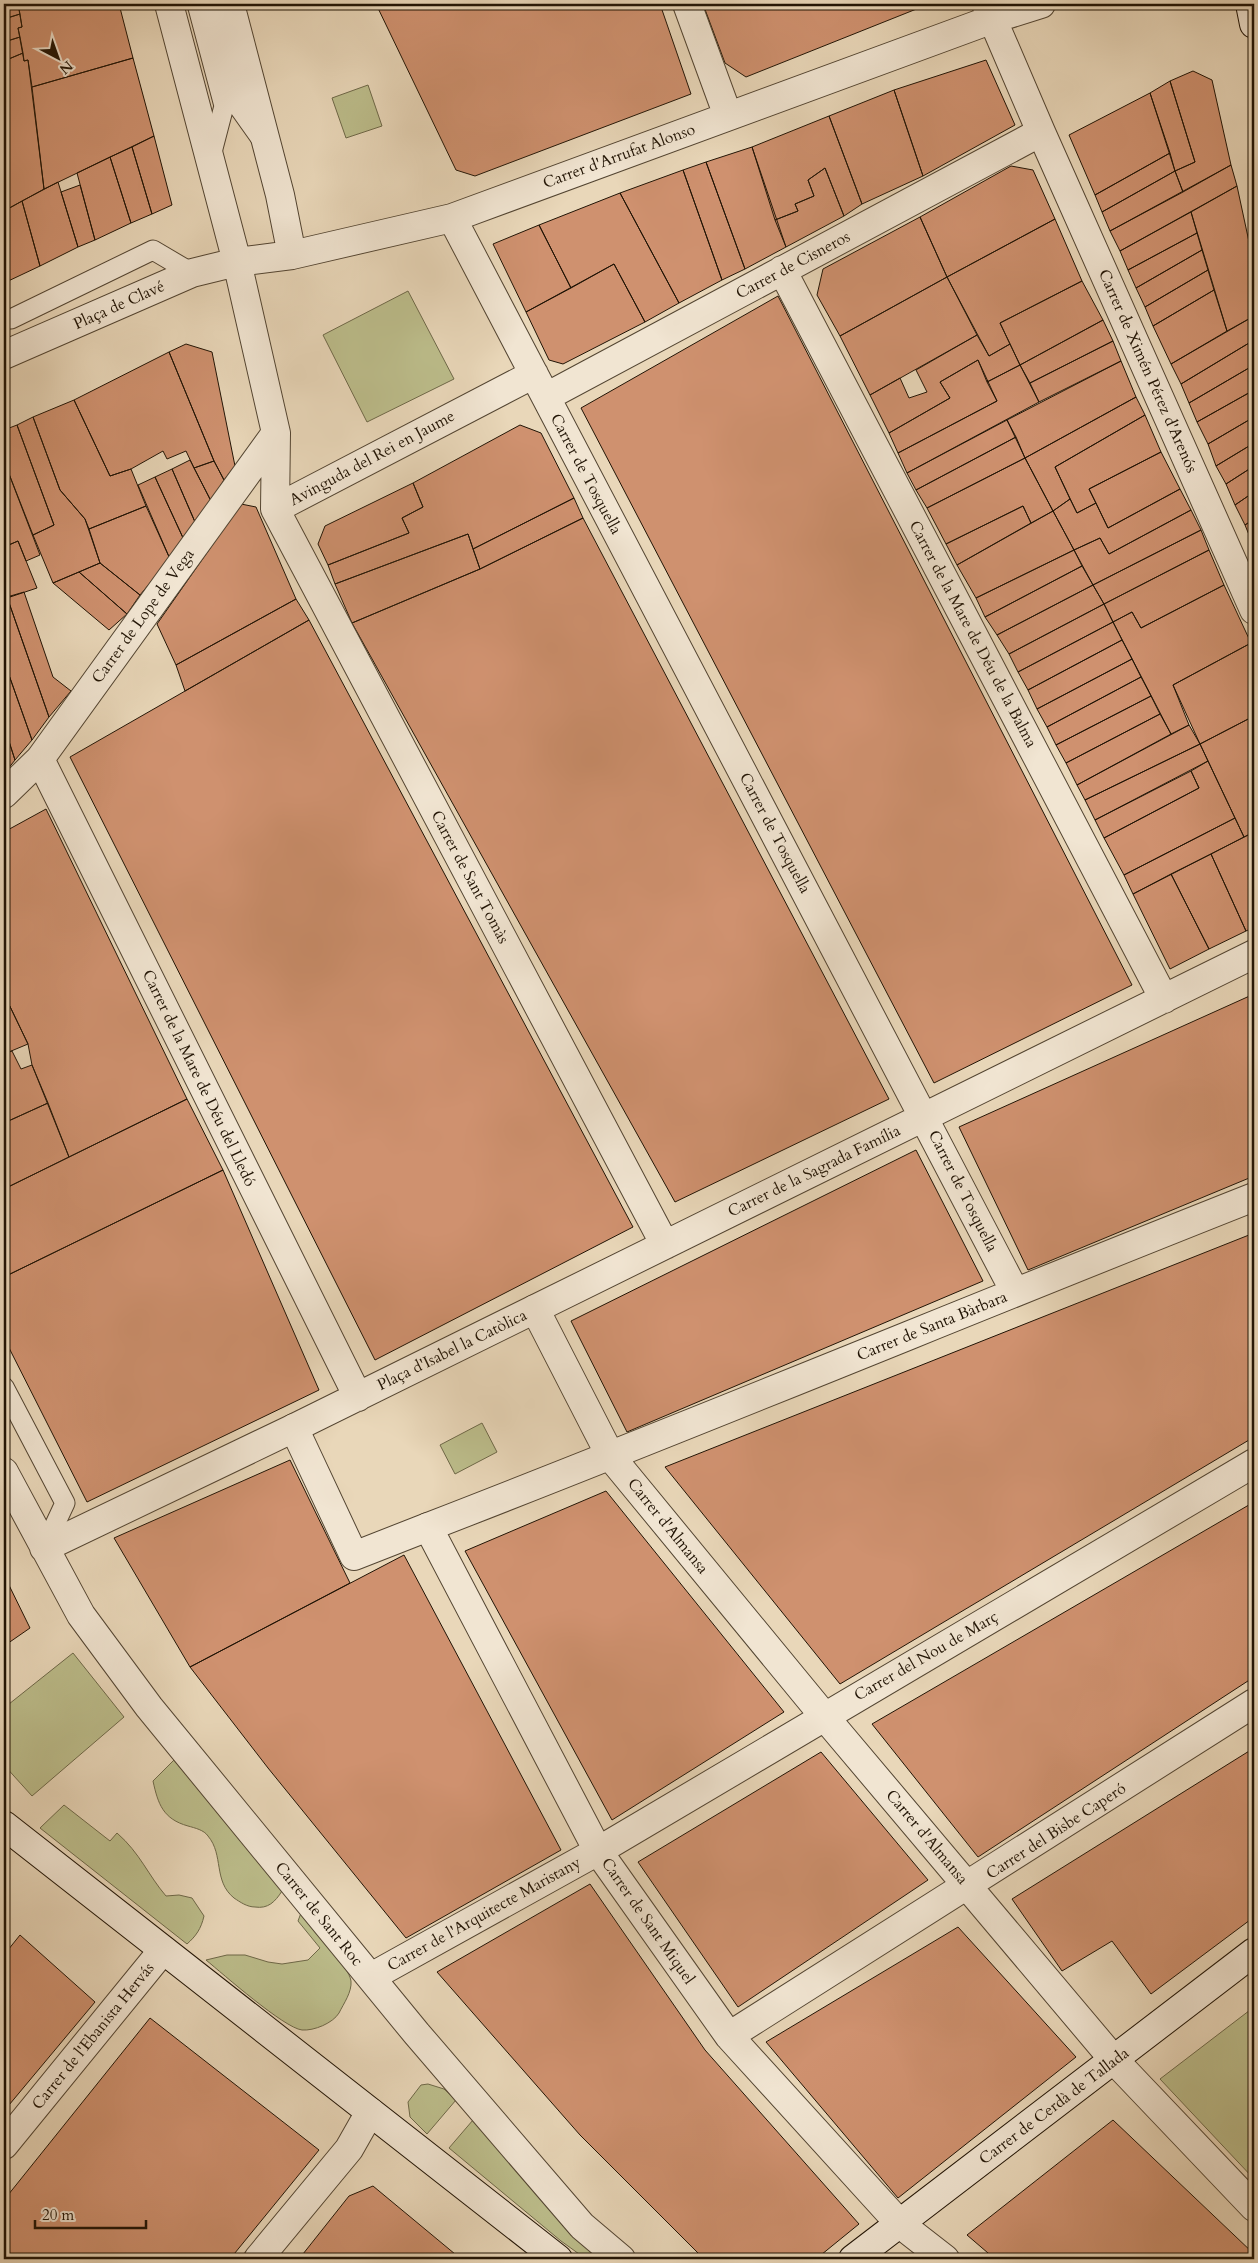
<svg xmlns="http://www.w3.org/2000/svg" width="1258" height="2263" viewBox="0 0 1258 2263" font-family="Cardo,serif">
	<style>
		.green { fill: #bcbd8b; stroke: #6e6848 }
		.building { fill: #cf916f; stroke: #211405 }
		.lines { fill: none; stroke-linecap: round; stroke-linejoin: round }
		.service-casing { stroke: #534532; stroke-width: 21 }
		.pedestrian-casing { stroke: #534532; stroke-width: 30 }
		.minor-casing { stroke: #534532; stroke-width: 30 }
		.secondary-casing { stroke: #211405; stroke-width: 30 }
		.service { stroke: #f1e5d2; stroke-width: 19 }
		.pedestrian { stroke: #f1e5d2; stroke-width: 28 }
		.minor { stroke: #f1e5d2; stroke-width: 28 }
		.secondary { stroke: #f1e5d2; stroke-width: 28 }
		.labels { text-anchor: middle; dominant-baseline: central; stroke-width: 4; stroke-linejoin: round; paint-order: stroke }
		.street-label { font-size: 16px; fill: #211405; stroke: #f1e5d2 }
	</style>
	<rect width="100%" height="100%" fill="#e9d7b9"/>
	<filter id="stains"><feTurbulence type="fractalNoise" baseFrequency=".004" numOctaves="4"/><feColorMatrix values="0 0 0 0 .2 0 0 0 0 .09 0 0 0 0 .02 0 0 0 .5 -.17"/></filter>
	<radialGradient id="worn" r=".72"><stop offset=".6" stop-color="#630" stop-opacity="0"/><stop offset="1" stop-color="#630" stop-opacity=".3"/></radialGradient>
	<!-- green -->
	<path class="green" d="M368,85L382,126L346,138L332,98Z
		M408,291L454,379L367,422L323,335Z
		M482,1423L497,1452L455,1474L440,1445Z
		M73,1653L124,1717L32,1796L4,1765V1708Z
		M174,1760L282,1891C275,1902 268,1909 255,1907C247,1907 240,1902 234,1898C213,1881 224,1855 208,1836C204,1830 195,1828 188,1826C163,1819 158,1804 153,1781Z
		M64,1805L110,1841L117,1833C140,1853 148,1875 166,1896L179,1895L192,1898L204,1916C201,1929 196,1936 187,1944L40,1828Z
		M301,1913C312,1926 349,1966 351,1981C352,1992 344,2003 339,2013C333,2023 314,2031 302,2030C284,2028 223,1974 206,1960L227,1955H245L268,1962L282,1964L308,1960L320,1948L298,1921Z
		M1254,2007V2179L1160,2079Z
		M428,2084L444,2089L456,2100L427,2134L410,2117L408,2102L421,2085Z
		M473,2120L603,2259H586L561,2241L449,2148Z"/>
	<!-- building -->
	<path class="building" d="M4,4H18L20,14L4,19Z
		M18,4H119L133,58L32,87L28,60L24,61L18,28L22,27Z
		M376,4H660L691,94L475,176L456,170Z
		M703,4H929L746,77L725,63Z
		M20,14L22,27L18,28L20,37L4,42V19Z
		M20,37L23,53L4,61V42Z
		M23,53L24,61L28,60L44,189L4,211V61Z
		M133,58L154,136L44,189L32,87Z
		M986,60L1015,125L923,176L894,90Z
		M1193,71L1212,80L1231,165L1183,192L1175,171L1195,162L1170,81Z
		M1170,81L1195,162L1175,171L1150,93Z
		M894,90L923,176L862,204L829,116Z
		M1150,93L1170,153L1095,195L1069,135Z
		M829,116L862,204L844,216L825,168L808,180L814,196L795,204L798,211L775,220L752,147Z
		M154,136L172,205L152,214L132,147Z
		M132,147L152,214L131,223L110,157Z
		M752,147L786,247L745,269L706,162Z
		M1170,153L1175,171L1102,212L1095,195Z
		M110,157L131,223L95,240L77,173Z
		M706,162L745,269L722,280L683,170Z
		M1231,165L1237,186L1120,251L1110,231Z
		M1011,166L1033,170L1055,219L947,277L920,217Z
		M825,168L844,216L786,247L775,220L798,211L795,204L814,196L808,180Z
		M683,170L722,280L679,303L620,193Z
		M1175,171L1183,192L1110,231L1102,212Z
		M58,182L78,247L40,266L22,201Z
		M80,185L95,240L78,247L61,192Z
		M1237,186L1254,265V316L1227,331L1191,212Z
		M620,193L679,303L645,322L614,264L571,288L539,225Z
		M22,201L40,266L4,283V211Z
		M1191,212L1197,233L1128,270L1120,251Z
		M920,217L947,277L840,336L817,295L823,269Z
		M1055,219L1082,281L1000,323L1010,344L989,356L947,277Z
		M539,225L571,288L526,312L493,244Z
		M1197,233L1202,250L1136,288L1128,270Z
		M1202,250L1208,270L1145,307L1136,288Z
		M614,264L645,322L563,364L549,360L526,312Z
		M1208,270L1214,290L1153,326L1145,307Z
		M947,277L977,335L870,395L840,336Z
		M1082,281L1103,320L1020,365L1000,323Z
		M1214,290L1227,331L1171,364L1153,326Z
		M778,296L1132,985L934,1083L581,408Z
		M1254,316V340L1181,384L1171,364Z
		M1103,320L1113,341L1030,383L1020,365Z
		M977,335L989,356L1010,344L1020,365L987,382L978,360L940,382L950,398L889,433L870,395L900,378L909,398L927,392L916,370Z
		M1254,340V365L1189,403L1181,384Z
		M1113,341L1121,361L1039,402L1030,383Z
		M186,344L212,352L235,466L224,480L214,461L169,352Z
		M169,352L214,461L194,468L186,451L167,459L163,451L131,469L110,476L74,400Z
		M978,360L997,401L898,453L889,433L950,398L940,382Z
		M1121,361L1136,397L1025,458L1007,420Z
		M1020,365L1039,402L907,473L898,453L997,401L987,382Z
		M1254,365V390L1197,422L1189,403Z
		M1254,390V417L1208,444L1197,422Z
		M1136,397L1145,415L1055,467L1070,499L1053,511L1025,458Z
		M74,400L110,476L131,469L146,506L89,529L85,519L60,490L33,417Z
		M1145,415L1161,452L1089,489L1096,503L1077,513L1055,467Z
		M33,417L60,490L85,519L100,563L53,583L33,535L54,525L17,425Z
		M1254,417V443L1216,466L1208,444Z
		M1007,420L1016,437L916,490L907,473Z
		M17,425L54,525L33,535L4,461V430Z
		M520,425L541,433L574,498L473,549L468,534L335,584L328,565L409,533L402,518L423,507L413,483Z
		M1016,437L1025,458L927,508L916,490Z
		M1254,443V466L1226,484L1216,466Z
		M1161,452L1180,489L1108,528L1089,489Z
		M1025,458L1053,511L1031,523L1023,506L946,544L927,508Z
		M190,460L211,501L195,522L172,469Z
		M4,461L40,555L26,561L18,541L4,547Z
		M214,461L224,480L211,501L194,468Z
		M1254,466V492L1235,505L1226,484Z
		M172,469L195,522L184,540L155,477Z
		M155,477L184,540L170,559L138,485Z
		M413,483L423,507L402,518L409,533L328,565L318,544L325,526Z
		M1180,489L1191,510L1109,554L1100,538L1074,550L1053,511L1070,499L1077,513L1096,503L1108,528Z
		M1254,492V519L1245,525L1235,505Z
		M574,498L583,518L480,569L473,549Z
		M241,504L256,507L296,599L176,665L157,624Z
		M146,506L170,559L140,595L100,563L89,529Z
		M1023,506L1031,523L957,565L946,544Z
		M1191,510L1201,530L1093,585L1074,550L1100,538L1109,554Z
		M1053,511L1074,550L976,598L957,565Z
		M583,518L889,1099L675,1202L352,623L480,569Z
		M1254,519V547L1245,525Z
		M1201,530L1209,550L1104,604L1093,585Z
		M468,534L480,569L352,623L335,584Z
		M18,541L37,588L4,599V547Z
		M1074,550L1082,566L985,617L976,598Z
		M1209,550L1224,585L1141,628L1132,612L1113,622L1104,604Z
		M100,563L140,595L127,614L79,572Z
		M1082,566L1093,585L997,635L985,617Z
		M79,572L127,614L109,630L53,583Z
		M1093,585L1104,604L1009,654L997,635Z
		M1224,585L1251,643L1173,685L1189,725L1171,734L1113,622L1132,612L1141,628Z
		M24,592L53,677L71,691L49,717L7,597Z
		M7,597L49,717L32,740L4,661V599Z
		M296,599L309,620L185,691L176,665Z
		M1104,604L1113,622L1018,672L1009,654Z
		M309,620L633,1227L375,1360L70,757Z
		M1113,622L1122,640L1028,690L1018,672Z
		M1122,640L1132,659L1037,709L1028,690Z
		M1251,643L1254,650V716L1200,744L1173,685Z
		M1132,659L1141,677L1047,727L1037,709Z
		M4,661L32,740L15,760L4,726Z
		M1141,677L1151,696L1056,745L1047,727Z
		M1151,696L1160,714L1066,763L1056,745Z
		M1160,714L1171,734L1077,785L1066,763Z
		M1254,716V832L1244,837L1200,744Z
		M1189,725L1200,744L1085,800L1077,785Z
		M4,726L15,760L4,774Z
		M1200,744L1208,761L1095,820L1085,800Z
		M1208,761L1235,818L1124,875L1104,838L1199,788L1191,771Z
		M1191,771L1199,788L1104,838L1095,820Z
		M46,809L187,1099L69,1157L32,1065L28,1044L4,994V832Z
		M1235,818L1244,837L1133,894L1124,875Z
		M1254,832V927L1246,931L1211,854Z
		M1211,854L1246,931L1209,949L1171,874Z
		M1171,874L1209,949L1170,969L1133,894Z
		M4,994L28,1044L4,1054Z
		M1254,994V1176L1028,1270L959,1127Z
		M12,1051L21,1069L32,1065L48,1103L4,1123V1054Z
		M187,1099L223,1170L4,1277V1189Z
		M48,1103L69,1157L4,1189V1123Z
		M916,1150L983,1281L627,1432L571,1321Z
		M223,1170L319,1390L87,1502L4,1338V1277Z
		M1254,1233V1437L840,1684L665,1467Z
		M290,1460L350,1583L190,1667L114,1538Z
		M606,1491L784,1712L612,1820L465,1551Z
		M1254,1502V1677L978,1857L872,1724Z
		M404,1555L561,1850L406,1938L268,1768L190,1667Z
		M4,1575L30,1628L4,1646Z
		M1254,1748V1917L1151,1994L1112,1941L1062,1971L1012,1899Z
		M821,1752L928,1880L738,2007L638,1862Z
		M590,1884L705,2050L859,2224L816,2259H704L580,2135L437,1972Z
		M958,1927L1076,2057L898,2198L766,2042Z
		M20,1935L95,2002L4,2111V1955Z
		M150,2018L319,2150L230,2259H4V2200Z
		M1113,2120L1254,2254V2259H995L967,2235Z
		M373,2186L461,2259H299L349,2196Z"/>
	<g class="lines">
		<defs>
			<path id="service" d="M197,4L224,106L211,156
				M211,4L237,105L259,136
				M11,319L153,250L192,273
				M4,1387L65,1503L44,1548"/>
			<path id="pedestrian" d="M535,1309L611,1457
				M294,1428L354,1556L428,1527"/>
			<path id="minor" d="M169,4L237,262L276,433L275,509L665,1245
				M230,4L280,195L292,255
				M687,4L728,116
				M986,4L1041,132L1254,610
				M452,218L1015,1292
				M782,270L1164,999
				M4,355L192,273L237,262L292,255L452,218L993,19L1041,4
				M546,397L1041,132
				M275,509L534,374
				M40,759L358,1397
				M4,794L40,759L276,433
				M611,1457L824,1716L1114,2060L1254,2207
				M4,1472L81,1615L149,1707L417,2034L582,2226L621,2259
				M44,1548L294,1428L1254,954
				M371,1977L598,1851L1254,1463
				M729,2036L1254,1703
				M4,2145L163,1950
				M258,2259L349,2149L370,2112
				M945,2259L900,2224L729,2036L598,1851L428,1527C705,1420 978,1306 1254,1197"/>
			<path id="secondary" d="M1250,4L1254,24
				M4,1825L558,2259
				M853,2259L1254,1952"/>
		</defs>
		<!-- service casing -->
		<use href="#service" class="service-casing"/>
		<!-- pedestrian casing -->
		<use href="#pedestrian" class="pedestrian-casing"/>
		<!-- minor casing -->
		<use href="#minor" class="minor-casing"/>
		<!-- secondary casing -->
		<use href="#secondary" class="secondary-casing"/>
		<!-- service -->
		<use href="#service" class="service"/>
		<!-- pedestrian -->
		<use href="#pedestrian" class="pedestrian"/>
		<!-- minor -->
		<use href="#minor" class="minor"/>
		<!-- secondary -->
		<use href="#secondary" class="secondary"/>
	</g>
	<g class="labels">
		<!-- street labels -->
		<g class="street-label">
			<text transform="translate(619 156) rotate(-20)">Carrer d'Arrufat Alonso</text>
			<text transform="translate(793 265) rotate(-28)">Carrer de Cisneros</text>
			<text transform="translate(119 305) rotate(-24)">Plaça de Clavé</text>
			<text transform="translate(1148 371) rotate(66)">Carrer de Ximén Pérez d'Arenós</text>
			<text transform="translate(372 458) rotate(-28)">Avinguda del Rei en Jaume</text>
			<text transform="translate(586 474) rotate(62)">Carrer de Tosquella</text>
			<text transform="translate(143 616) rotate(-54)">Carrer de Lope de Vega</text>
			<text transform="translate(973 634) rotate(62)">Carrer de la Mare de Déu de la Balma</text>
			<text transform="translate(775 833) rotate(62)">Carrer de Tosquella</text>
			<text transform="translate(470 877) rotate(62)">Carrer de Sant Tomàs</text>
			<text transform="translate(199 1078) rotate(64)">Carrer de la Mare de Déu del Lledó</text>
			<text transform="translate(814 1171) rotate(-26)">Carrer de la Sagrada Família</text>
			<text transform="translate(963 1191) rotate(63)">Carrer de Tosquella</text>
			<text transform="translate(932 1326) rotate(-22)">Carrer de Santa Bàrbara</text>
			<text transform="translate(452 1350) rotate(-26)">Plaça d'Isabel la Catòlica</text>
			<text transform="translate(668 1526) rotate(51)">Carrer d'Almansa</text>
			<text transform="translate(926 1656) rotate(-30)">Carrer del Nou de Març</text>
			<text transform="translate(1056 1831) rotate(-33)">Carrer del Bisbe Caperó</text>
			<text transform="translate(927 1837) rotate(50)">Carrer d'Almansa</text>
			<text transform="translate(319 1914) rotate(51)">Carrer de Sant Roc</text>
			<text transform="translate(484 1914) rotate(-29)">Carrer de l'Arquitecte Maristany</text>
			<text transform="translate(648 1921) rotate(55)">Carrer de Sant Miquel</text>
			<text transform="translate(93 2036) rotate(-51)">Carrer de l'Ebanista Hervás</text>
			<text transform="translate(1054 2106) rotate(-37)">Carrer de Cerdà de Tallada</text>
		</g>
	</g>
	<!-- margin -->
	<rect width="1258" height="2263" fill="none" stroke="#e9d7b9" stroke-width="20"/>
	<rect x="5" y="5" width="1248" height="2253" fill="none" stroke="#211405" stroke-width="2.5"/>
	<rect x="10" y="10" width="1238" height="2243" fill="none" stroke="#211405"/>
	<!-- north arrow -->
	<g transform="translate(58 58) rotate(139)" stroke="#f1e5d2" stroke-width="4" paint-order="stroke">
	<path d="M0-4L9 19L0 12L-9 19Z" fill="#211405"/>
	<text y="-8" font-size="14" font-weight="bold" text-anchor="middle" fill="#211405">N</text>
	</g>
	<!-- scale -->
	<path d="M35 2220v8h111v-8" fill="none" stroke="#211405" stroke-width="2.5"/>
	<text x="42" y="2220" font-size="15" fill="#211405" stroke="#f1e5d2" stroke-width="4" paint-order="stroke">20 m</text>
	<rect width="100%" height="100%" filter="url(#stains)"/>
	<rect width="100%" height="100%" fill="url(#worn)"/>
</svg>
